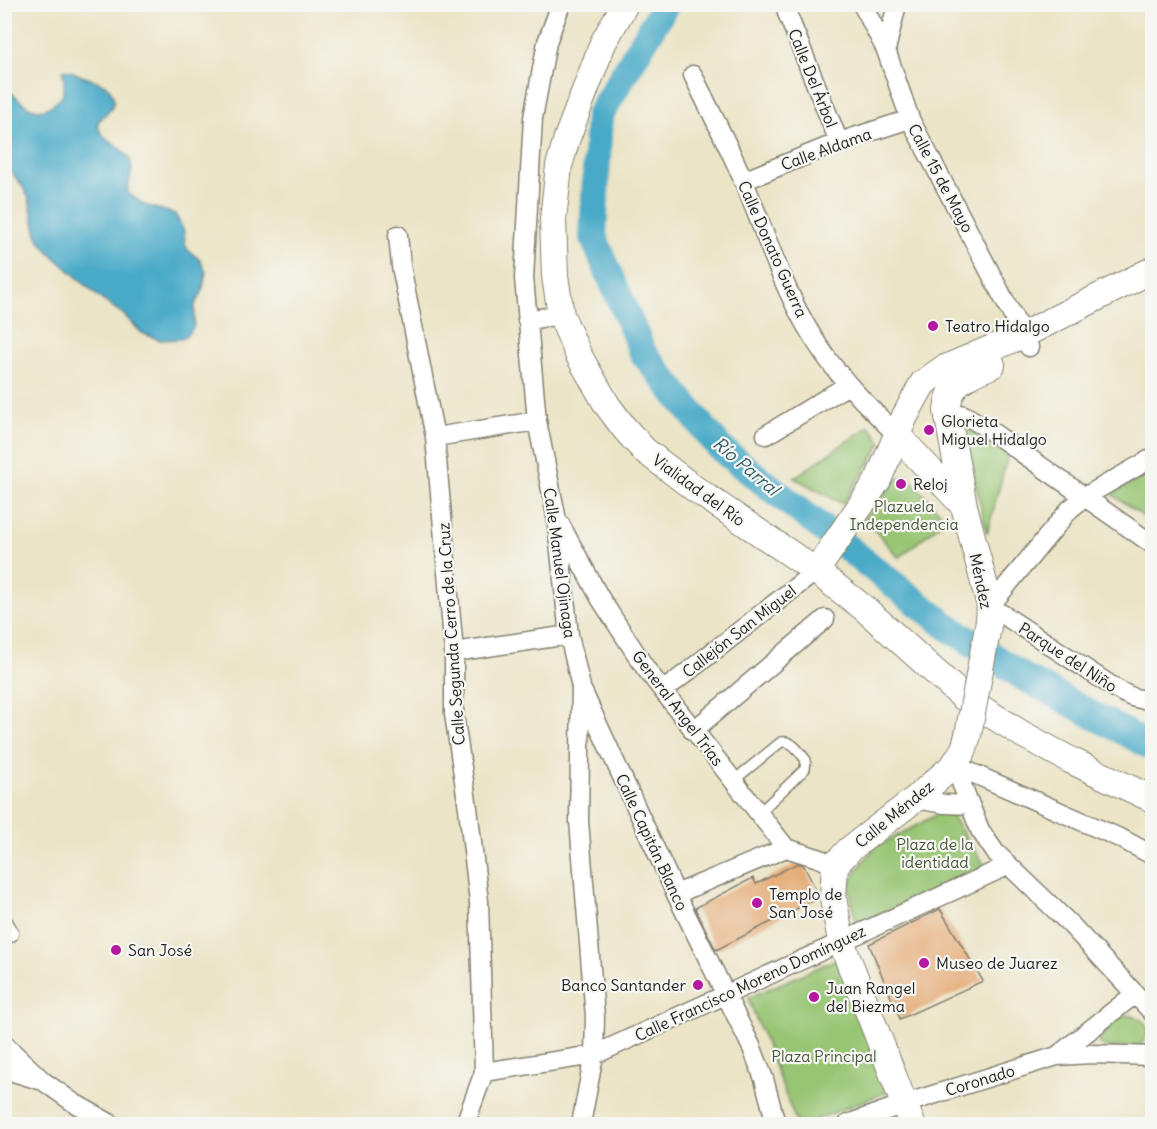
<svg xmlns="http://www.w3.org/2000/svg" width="1157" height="1129" viewBox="0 0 1157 1129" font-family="Delius,sans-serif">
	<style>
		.green { fill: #98c573; stroke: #5a7048; stroke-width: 1.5 }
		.water { fill: #49aac8; stroke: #326372; stroke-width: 1.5 }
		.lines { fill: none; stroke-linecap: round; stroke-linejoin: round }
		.river { stroke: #49aac8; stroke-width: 28 }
		.building { fill: #e4a972 }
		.lane-casing { stroke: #848071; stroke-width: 12 }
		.street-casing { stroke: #848071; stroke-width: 21 }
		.secondary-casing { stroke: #848071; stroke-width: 28 }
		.lane { stroke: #fff; stroke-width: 9 }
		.street { stroke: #fff; stroke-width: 18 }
		.secondary { stroke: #fff; stroke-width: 26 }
		.secondary-bridge-casing { stroke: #848071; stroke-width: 28; stroke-linecap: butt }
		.secondary-bridge { stroke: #fff; stroke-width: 26 }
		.poi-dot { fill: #b5179e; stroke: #f6f6f2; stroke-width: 2 }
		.labels { text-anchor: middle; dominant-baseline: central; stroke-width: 4.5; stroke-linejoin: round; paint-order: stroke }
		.street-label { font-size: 16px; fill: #1c1c1c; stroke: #f6f6f2 }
		.poi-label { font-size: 16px; fill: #1c1c1c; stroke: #f6f6f2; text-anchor: start }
		.park-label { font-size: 16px; fill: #47573a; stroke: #f6f6f2 }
		.water-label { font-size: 18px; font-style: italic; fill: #305c69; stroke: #f6f6f2 }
	</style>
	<rect width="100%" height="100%" fill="#f6f6f2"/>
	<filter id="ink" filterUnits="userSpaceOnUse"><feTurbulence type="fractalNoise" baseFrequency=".0167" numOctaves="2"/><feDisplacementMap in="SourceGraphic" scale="12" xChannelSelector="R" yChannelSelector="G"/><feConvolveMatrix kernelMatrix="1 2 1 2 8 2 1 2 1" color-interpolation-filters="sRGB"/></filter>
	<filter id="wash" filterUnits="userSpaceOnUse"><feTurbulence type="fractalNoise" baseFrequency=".008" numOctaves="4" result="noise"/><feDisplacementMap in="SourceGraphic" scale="24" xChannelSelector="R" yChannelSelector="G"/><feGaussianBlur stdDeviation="1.35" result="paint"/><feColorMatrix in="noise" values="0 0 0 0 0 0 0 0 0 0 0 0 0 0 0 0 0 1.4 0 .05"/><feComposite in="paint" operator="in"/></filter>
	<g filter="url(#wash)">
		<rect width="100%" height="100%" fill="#ebe4c6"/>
		<!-- green -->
		<path class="green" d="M962,423L1008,455L987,534Z
			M869,426L882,443L843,504L794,478Z
			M1152,471V523L1112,494Z
			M907,476L946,519L899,558L864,518L897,479Z
			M947,809L986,867L856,924L849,887L857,870L874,848Z
			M837,959L892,1090L805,1124H797L748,998Z
			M1123,1015C1136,1015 1145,1018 1149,1032L1140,1046L1106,1048L1100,1044C1098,1026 1109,1023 1123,1015Z"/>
		<!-- water -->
		<path class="water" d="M63,70C71,70 75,73 82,76C97,82 112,82 114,101L112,107L98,122C97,141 123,144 130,160C135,171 127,182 128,193L145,205L175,214L184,231L185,244L188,250L200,260L206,272L202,293L195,304L194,325L191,331L181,339L160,340L142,333L123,314L101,299L51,254L38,239L29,199L23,187L5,164V88C14,93 21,104 31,108C43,114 62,102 64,89C65,83 63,76 63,70Z"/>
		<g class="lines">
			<!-- river -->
			<path class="river" d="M666,4L599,116L593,236L643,353L720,448L948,627L1025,678L1152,747"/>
		</g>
		<g id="blocks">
			<!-- building -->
			<path class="building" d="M798,863L804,866L818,894V898L716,950L695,908L753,878L756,884Z
				M940,909L983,981L900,1019L869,944Z"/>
		</g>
	</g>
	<g filter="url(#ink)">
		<use href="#blocks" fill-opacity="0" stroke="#848071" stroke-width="1.5"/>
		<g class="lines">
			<defs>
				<path id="lane" d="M733,781L781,742C793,740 799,752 806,760L805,769L759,813"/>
				<path id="street" d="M561,4L547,42L533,118L524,278L537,421L556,515L569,635L581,687L579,821L595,1017L594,1055L581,1124
					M862,4L886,50L910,119L1029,347
					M787,13L839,142
					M886,50L897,4
					M693,75C710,111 729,146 744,182C768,239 786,300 822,351C844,383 871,409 898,436
					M743,181L839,142L910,119
					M398,235L401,266L435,437L454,652V714L468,808L479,902L484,1072L465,1124
					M527,320L561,315
					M947,411L964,415L985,427L1152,544
					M766,435L848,385
					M435,437L537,421
					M1152,458L1086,496L1070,509L990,606L1118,690C1129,696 1140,702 1152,698
					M560,524L600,598L646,669L786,848L818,858L835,865
					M454,652L569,635
					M663,691L816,571
					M583,692L676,894L752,1048L764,1079L776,1124
					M693,731L825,619
					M954,765L980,830L995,852L1071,925L1152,1012
					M954,765L1122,839L1152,855
					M915,799L945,804L970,805
					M676,894L786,848
					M4,924L9,933
					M4,1044L43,1081L74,1103L111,1124
					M1057,1056L1135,994
					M4,1067L16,1073L39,1080
					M484,1072L594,1055L1007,866
					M848,1124L904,1104L1057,1056L1092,1054L1152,1056"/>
				<path id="secondary" d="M625,4L603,43L567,138L559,166L553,219L555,276L561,315L578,354L607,405L625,429L644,450L695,489L816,571L865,609L963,697L1022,734L1070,760L1152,799
					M898,436L964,506
					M816,571L878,480L905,416L923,383L943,369L1023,335L1152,270
					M989,621L990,606L964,506L947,411C949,380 967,377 992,365
					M912,1124L841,941L833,898L835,865L850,849L915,799L954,765L964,749L968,735"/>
			</defs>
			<!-- lane casing -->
			<use href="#lane" class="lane-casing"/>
			<!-- street casing -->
			<use href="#street" class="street-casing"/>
			<!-- secondary casing -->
			<use href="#secondary" class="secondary-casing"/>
			<!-- lane -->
			<use href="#lane" class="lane"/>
			<!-- street -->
			<use href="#street" class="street"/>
			<!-- secondary -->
			<use href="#secondary" class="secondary"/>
			<defs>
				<path id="secondary-bridge" d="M968,735L989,621"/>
			</defs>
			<!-- secondary-bridge casing -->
			<use href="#secondary-bridge" class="secondary-bridge-casing"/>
			<!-- secondary-bridge -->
			<use href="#secondary-bridge" class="secondary-bridge"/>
		</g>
	</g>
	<!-- markers -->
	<g class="poi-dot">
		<circle cx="933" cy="326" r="6"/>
		<circle cx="929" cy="430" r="6"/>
		<circle cx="901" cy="484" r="6"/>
		<circle cx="757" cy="903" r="6"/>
		<circle cx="116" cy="950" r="6"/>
		<circle cx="924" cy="963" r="6"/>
		<circle cx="698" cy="985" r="6"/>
		<circle cx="814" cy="997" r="6"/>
	</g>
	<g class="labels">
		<!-- street labels -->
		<g class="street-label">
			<text transform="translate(813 78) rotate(68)">Calle Del Árbol</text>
			<text transform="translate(826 149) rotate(-20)">Calle Aldama</text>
			<text transform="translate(941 178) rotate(62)">Calle 15 de Mayo</text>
			<text transform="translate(773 249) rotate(66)">Calle Donato Guerra</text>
			<text transform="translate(699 490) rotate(36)">Vialidad del Río</text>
			<text transform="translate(560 563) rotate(82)">Calle Manuel Ojinaga</text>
			<text transform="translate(981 581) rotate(78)">Méndez</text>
			<text transform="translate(739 631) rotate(-38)">Callejón San Miguel</text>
			<text transform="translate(451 634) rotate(-94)">Calle Segunda Cerro de la Cruz</text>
			<text transform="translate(1068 657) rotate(33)">Parque del Niño</text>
			<text transform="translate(678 708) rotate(53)">General Angel Trías</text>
			<text transform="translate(894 814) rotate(-39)">Calle Méndez</text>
			<text transform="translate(652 842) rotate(65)">Calle Capitán Blanco</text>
			<text transform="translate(750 983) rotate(-25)">Calle Francisco Moreno Domínguez</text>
			<text transform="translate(980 1080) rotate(-17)">Coronado</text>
		</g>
		<!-- poi labels -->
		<g class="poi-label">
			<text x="945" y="326">Teatro Hidalgo</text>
			<text x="941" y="421">Glorieta<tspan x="941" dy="18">Miguel Hidalgo</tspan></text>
			<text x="913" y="484">Reloj</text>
			<text x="769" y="894">Templo de<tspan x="769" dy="18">San José</tspan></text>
			<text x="128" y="950">San José</text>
			<text x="936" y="963">Museo de Juarez</text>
			<text x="686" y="985" text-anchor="end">Banco Santander</text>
			<text x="826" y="988">Juan Rangel<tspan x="826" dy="18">del Biezma</tspan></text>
		</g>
		<!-- park labels -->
		<g class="park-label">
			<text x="904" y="506">Plazuela<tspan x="904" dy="18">Independencia</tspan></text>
			<text x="935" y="844">Plaza de la<tspan x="935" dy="18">identidad</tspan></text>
			<text x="824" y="1056">Plaza Principal</text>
		</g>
		<!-- water labels -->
		<g class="water-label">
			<text transform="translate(746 466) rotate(40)">Río Parral</text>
		</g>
	</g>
	<!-- margin -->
	<rect width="1157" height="1129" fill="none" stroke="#f6f6f2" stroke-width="24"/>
</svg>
